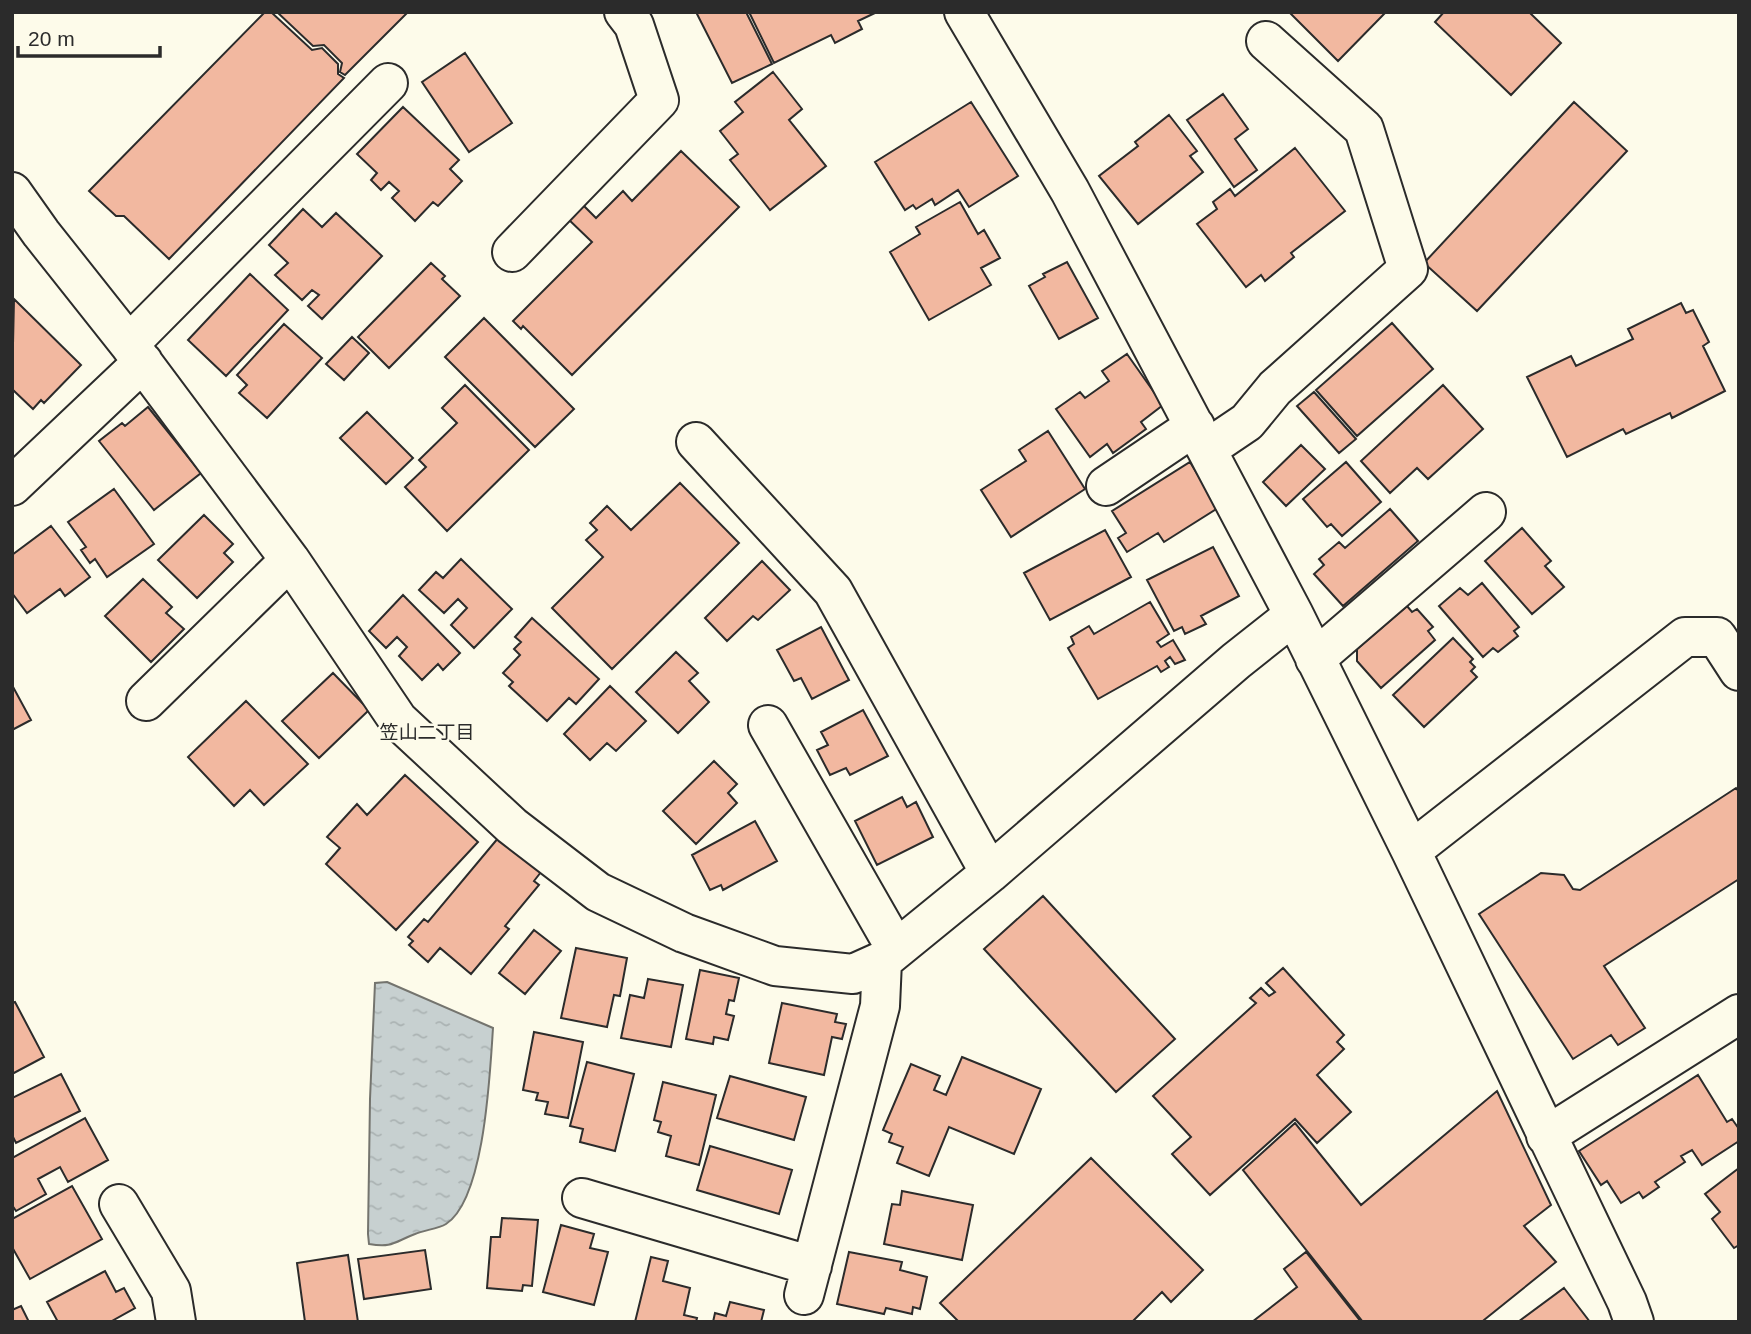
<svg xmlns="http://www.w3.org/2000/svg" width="1751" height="1334" viewBox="0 0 1751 1334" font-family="Helvetica,'Noto Sans JP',sans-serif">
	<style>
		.water { fill: url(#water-ripples); stroke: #74746e; stroke-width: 2 }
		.building { fill: #f2b8a0; stroke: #2b2b2b; stroke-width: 2 }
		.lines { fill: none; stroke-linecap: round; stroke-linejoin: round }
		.minor-casing { stroke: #2b2b2b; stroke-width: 42 }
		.minor { stroke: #fdfbea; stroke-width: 38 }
		.labels { text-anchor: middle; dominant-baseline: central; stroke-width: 5; stroke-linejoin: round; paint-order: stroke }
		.neighbourhood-label { font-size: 19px; fill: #2b2b2b; stroke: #fdfbea }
	</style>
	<defs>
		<pattern id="water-ripples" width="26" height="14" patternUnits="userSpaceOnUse" patternTransform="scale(1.75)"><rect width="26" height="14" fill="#c7d0d0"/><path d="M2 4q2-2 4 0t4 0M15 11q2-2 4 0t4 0" fill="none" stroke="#abb3b3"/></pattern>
	</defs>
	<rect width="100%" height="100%" fill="#fdfbea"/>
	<!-- water -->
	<path class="water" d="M387,982L493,1028C490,1071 485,1199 446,1224C438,1229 424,1230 415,1234C394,1242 393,1248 369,1244L368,1234L370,1099L375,983Z"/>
	<!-- building -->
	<path class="building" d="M265,12H271L312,50L322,48L338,64V74L344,78L169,259L124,216H116L89,191Z
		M277,12H408L345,75L340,72L342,63L324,45L313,46Z
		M696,12H746L772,64L732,83Z
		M749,12H877L858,21L862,29L835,43L831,35L774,63Z
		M1289,12H1386L1338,61Z
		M1444,12H1529L1561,43L1511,95L1435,22Z
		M465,53L512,123L469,152L422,82Z
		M773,72L802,109L789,120L826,166L770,210L730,160L738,154L720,131L743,112L735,102Z
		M1223,94L1248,129L1235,139L1257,170L1234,187L1187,120Z
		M971,102L1018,176L969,207L958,190L935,205L932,199L916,209L913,205L905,210L875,162Z
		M1574,102L1627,151L1477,311L1424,263Z
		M403,107L459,160L450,169L462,181L438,206L433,202L415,221L392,198L399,191L389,182L381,190L371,180L377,173L357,154Z
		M1169,115L1197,151L1190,156L1203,172L1138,224L1099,176L1138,146L1135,142Z
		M1295,148L1345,211L1291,253L1294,257L1265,281L1261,275L1246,287L1197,224L1217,209L1213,202L1230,189L1235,196Z
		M681,151L739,207L572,375L523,326L521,329L513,321L592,242L565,216L580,202L596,218L623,191L632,201Z
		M960,202L978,234L984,230L1000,258L981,268L991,285L929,320L890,252L920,234L916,227Z
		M303,209L322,227L336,213L382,256L322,319L308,306L319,295L312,290L302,300L275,275L288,263L269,245Z
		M1067,262L1098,318L1059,339L1029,286L1045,277L1043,274Z
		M431,263L445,276L442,279L460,296L389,368L358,337Z
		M250,274L288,310L226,376L188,340Z
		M14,299L81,365L44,403L41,400L33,409L12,389Z
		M1681,303L1686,313L1693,310L1709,342L1703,346L1725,391L1672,418L1670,413L1626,434L1623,429L1567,457L1527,377L1571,356L1576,366L1633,339L1628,329Z
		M484,318L574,409L535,447L445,357Z
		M1392,323L1433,369L1357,436L1316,390Z
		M284,324L322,358L267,418L239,393L247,385L237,375Z
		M352,337L369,353L344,380L326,364Z
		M1127,354L1163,405L1141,422L1146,429L1113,453L1107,444L1090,457L1056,409L1080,392L1085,398L1109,381L1102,371Z
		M465,385L529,450L447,531L405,487L426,467L419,460L457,423L442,408Z
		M1443,385L1483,429L1428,479L1417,468L1390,493L1361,461Z
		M1314,392L1356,439L1339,453L1297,406Z
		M148,407L201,473L154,510L99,441L122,423L125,426Z
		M367,412L413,458L386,484L340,438Z
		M1048,431L1085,489L1011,537L981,490L1026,461L1019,450Z
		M1301,445L1325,469L1286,506L1263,482Z
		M1190,462L1218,508L1164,542L1158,533L1127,552L1118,538L1126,533L1112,511Z
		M1346,462L1381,502L1342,536L1331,524L1327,527L1303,499Z
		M680,483L739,543L612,669L552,608L603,557L586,540L597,530L590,523L607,506L631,530Z
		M114,489L154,544L107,577L95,559L90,563L81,550L86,547L68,522Z
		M1390,509L1418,541L1343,606L1314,574L1324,565L1319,559L1339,542L1345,548Z
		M204,515L233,544L224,553L233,562L197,598L158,560Z
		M51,526L90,577L65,596L60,589L27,613L12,593V555Z
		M1522,528L1551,561L1545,566L1564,587L1532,614L1485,561Z
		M1105,530L1131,577L1050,620L1024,573Z
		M1213,547L1239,596L1201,616L1206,624L1185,634L1182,627L1174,631L1147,580Z
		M461,559L512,609L474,648L451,625L467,608L458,599L444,613L419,590L436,572L443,578Z
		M762,561L790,590L758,620L753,616L727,641L705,618Z
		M143,579L172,607L166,613L184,629L151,662L105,616Z
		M1482,583L1519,627L1514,631L1518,636L1498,652L1493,648L1483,657L1439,606L1460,588L1468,595Z
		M403,595L460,653L443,670L438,664L422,680L399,656L407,647L397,637L386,648L369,631Z
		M1150,602L1169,634L1157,642L1161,647L1173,640L1185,660L1175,664L1170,657L1165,661L1169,667L1161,672L1157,666L1098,699L1068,648L1074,644L1071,637L1089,626L1094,634Z
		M1407,606L1412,612L1417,609L1433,627L1428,631L1435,640L1381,688L1357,661V649Z
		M532,618L599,679L576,704L569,698L547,721L509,686L513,682L503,673L520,655L514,649L521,642L515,637Z
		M821,627L849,680L812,699L801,678L794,681L777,650Z
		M1453,638L1473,659L1470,662L1475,667L1471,671L1477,677L1424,727L1393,695Z
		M676,652L698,673L689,681L709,702L678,733L636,692Z
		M333,673L369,710L319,758L282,721Z
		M12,685L31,720L12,730Z
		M610,686L646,721L616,751L607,743L590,760L564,734Z
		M246,701L308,764L264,805L250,790L234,806L188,757Z
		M863,710L888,756L850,775L846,768L830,775L817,750L828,745L821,732Z
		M714,761L737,784L728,793L737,803L696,844L663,811Z
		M405,775L478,842L396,930L326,864L340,848L327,837L357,804L367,815Z
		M1736,788L1739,792V879L1604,966L1645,1028L1618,1045L1611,1035L1573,1059L1479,914L1541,873L1564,875L1573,889L1580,890Z
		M902,797L907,807L916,802L933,837L877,865L855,821Z
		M755,821L777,861L723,890L721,885L710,890L692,855Z
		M499,837L541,872L534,881L539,885L505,926L509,929L471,974L440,948L428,962L409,945L413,941L408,937L424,919L428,922Z
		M1043,896L1175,1039L1116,1092L984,949Z
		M534,930L561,951L525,994L499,973Z
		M576,948L627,958L620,996L614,995L607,1027L561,1018Z
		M1283,968L1344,1035L1337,1042L1344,1049L1317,1075L1351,1112L1317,1143L1295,1119L1210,1195L1172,1154L1191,1137L1153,1096L1256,1003L1250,998L1261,988L1269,996L1275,992L1266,983Z
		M700,970L739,978L734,1001L729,1000L726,1014L734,1016L728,1040L714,1037L713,1044L686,1039Z
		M648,979L683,985L671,1047L621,1038L630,995L644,998Z
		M15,1002L44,1057L12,1074V1003Z
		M782,1003L837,1014L835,1022L846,1024L842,1039L832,1037L824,1075L769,1063Z
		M534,1032L583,1042L568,1118L545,1114L548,1102L536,1100L538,1093L523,1090Z
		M962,1057L1041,1089L1014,1154L949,1127L929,1176L897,1163L903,1147L889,1142L892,1134L883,1130L911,1064L940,1076L934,1090L946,1095Z
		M587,1062L634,1074L615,1151L580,1142L583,1129L570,1126Z
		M61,1074L80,1111L16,1143L12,1135V1098Z
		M1698,1075L1727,1122L1732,1119L1739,1129V1141L1702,1165L1692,1150L1681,1156L1685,1162L1655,1182L1659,1187L1643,1198L1639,1192L1621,1203L1607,1181L1601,1185L1579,1151Z
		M730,1076L806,1097L794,1140L717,1118Z
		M663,1082L716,1095L699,1165L666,1156L671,1136L658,1132L661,1122L654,1120Z
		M1497,1091L1551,1205L1524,1226L1556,1262L1484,1320L1485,1322H1363L1243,1170L1295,1123L1361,1205Z
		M85,1118L108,1160L68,1182L60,1167L38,1179L46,1194L16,1211L12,1205V1158Z
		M710,1146L792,1170L779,1214L697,1190Z
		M1091,1158L1203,1270L1171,1302L1162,1292L1132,1322H959L940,1303Z
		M1739,1168V1245L1734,1248L1712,1219L1720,1212L1705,1194Z
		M72,1186L102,1239L30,1279L12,1247V1219Z
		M902,1191L973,1205L962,1260L884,1244L892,1204L900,1205Z
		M502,1218L538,1220L532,1286L523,1285L522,1291L487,1288L491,1237H500Z
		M561,1225L594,1234L590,1248L608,1252L594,1305L543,1292Z
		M425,1250L431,1289L364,1299L358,1259Z
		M849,1252L902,1262L900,1270L927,1277L920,1309L913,1307L912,1314L886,1308L884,1314L837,1304Z
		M1306,1252L1361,1322H1252L1297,1287L1284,1269Z
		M348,1255L358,1322H305L297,1263Z
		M651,1257L668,1261L663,1281L690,1288L684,1315L697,1318L696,1322H635Z
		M105,1271L116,1292L124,1288L135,1308L110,1322H58L47,1302Z
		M1564,1288L1590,1322H1518Z
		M730,1302L764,1310L761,1322H713L715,1313L726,1316Z
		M21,1306L29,1322H12V1310Z"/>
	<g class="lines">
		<defs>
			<path id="minor" d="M964,12L1070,191L1294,615L1411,851L1627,1302L1634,1322
				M12,192L41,233L129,344L290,560L398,720L512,826L598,892L684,933L775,966L853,974L882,961L990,873L1236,661L1294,615
				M512,252L659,100L634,25L624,12
				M129,344L388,83
				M696,442L833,591L990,873
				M1207,449L1247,422L1275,388L1408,269L1364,129L1266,41
				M12,486L143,362
				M1106,486L1195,426
				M1315,659L1486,512
				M146,701L290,560
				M768,725L896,949
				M1411,851L1685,637H1717L1739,671
				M1546,1136L1739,1014
				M582,1198L812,1266
				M119,1204L171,1291L176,1322
				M804,1295L880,1006L882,961"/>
		</defs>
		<!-- minor casing -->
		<use href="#minor" class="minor-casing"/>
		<!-- minor -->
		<use href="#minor" class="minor"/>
	</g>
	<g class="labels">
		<!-- neighbourhood labels -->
		<g class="neighbourhood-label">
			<text x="427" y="732">笠山二丁目</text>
		</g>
	</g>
	<!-- border -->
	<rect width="1751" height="1334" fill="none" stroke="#2b2b2b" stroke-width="28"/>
	<!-- scale -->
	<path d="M18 46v10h142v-10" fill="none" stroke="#2b2b2b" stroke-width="3.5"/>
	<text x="28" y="46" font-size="21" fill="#2b2b2b" stroke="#fdfbea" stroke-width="5" paint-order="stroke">20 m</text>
</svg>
